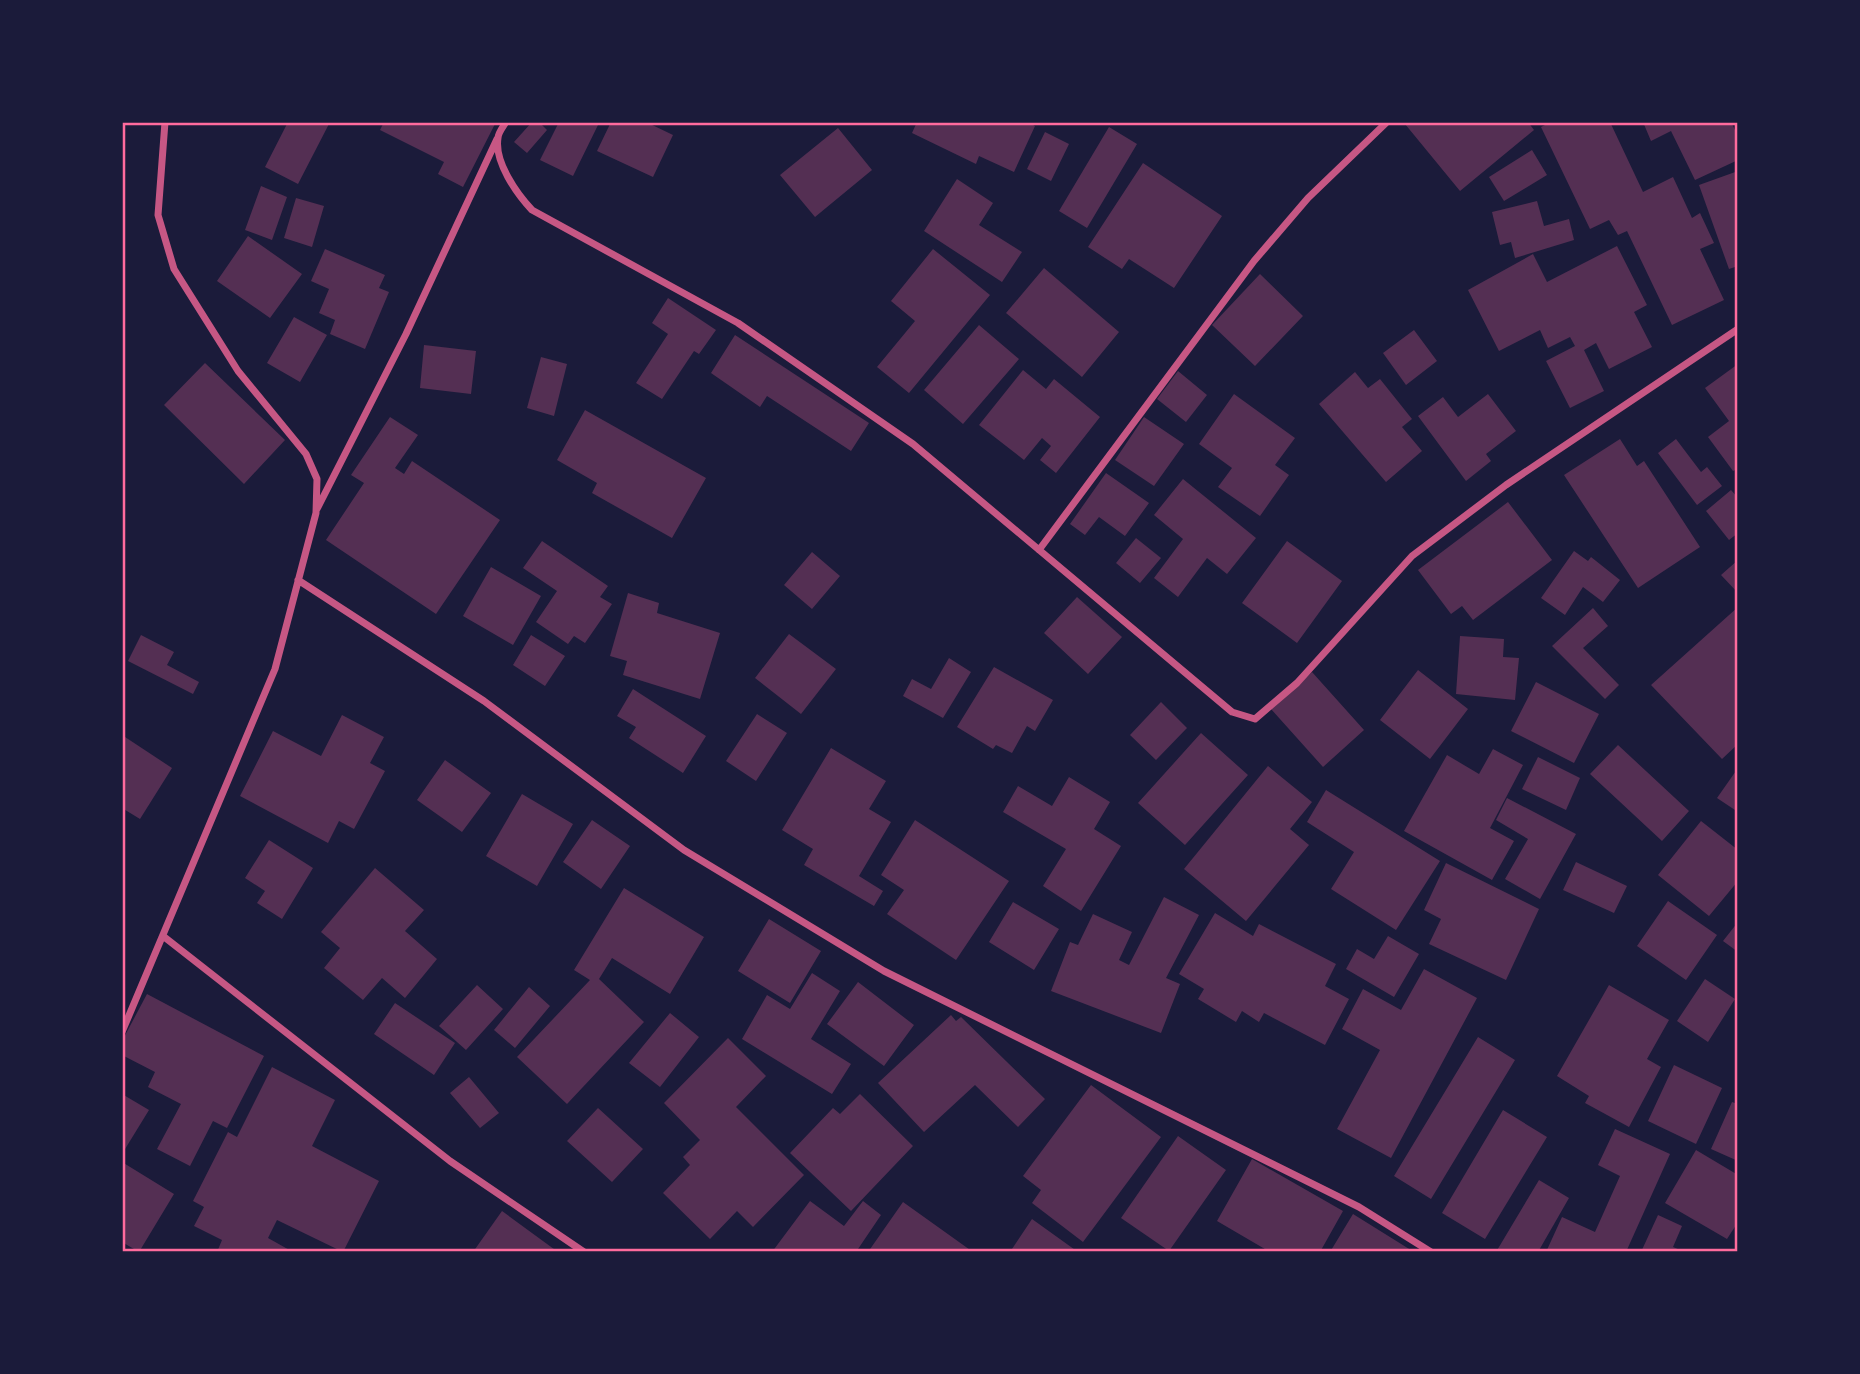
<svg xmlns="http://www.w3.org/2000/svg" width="1860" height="1374" viewBox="0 0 1860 1374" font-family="Montserrat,sans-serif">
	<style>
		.building { fill: #542f53 }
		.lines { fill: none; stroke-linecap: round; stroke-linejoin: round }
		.minor { stroke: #c65784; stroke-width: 7 }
		.neatline { fill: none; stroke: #ff6b9d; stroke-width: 2.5 }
	</style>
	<rect width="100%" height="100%" fill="#1b1b3a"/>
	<!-- building -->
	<path class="building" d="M288,122H330L298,184L265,167Z
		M384,122H496L463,187L438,174L444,162L380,130Z
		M532,122H539L547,130L527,153L514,142Z
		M559,122L598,125L573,176L540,160Z
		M611,122H646L673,135L653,177L597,151Z
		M917,122H1028L1035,126L1014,172L979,156L976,164L912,133Z
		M1528,122L1534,130L1460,191L1405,124Z
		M1551,122H1610L1643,192L1673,177L1692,218L1700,213L1714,243L1700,249L1724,300L1672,325L1627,231L1618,235L1609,220L1590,229L1541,127Z
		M1643,122H1731L1738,136V160L1695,180L1671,131L1651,141Z
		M1109,127L1137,144L1087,228L1059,211Z
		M838,128L872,170L815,217L780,175Z
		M1045,132L1069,144L1051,181L1027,169Z
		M1532,150L1547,175L1504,201L1489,177Z
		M1143,163L1222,216L1174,288L1129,259L1122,269L1088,247Z
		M1738,171V266L1729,269L1699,185Z
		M957,179L993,203L979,225L1022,252L1002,282L924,231Z
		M261,186L287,197L272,240L245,230Z
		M296,198L324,206L312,247L284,238Z
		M1537,201L1544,226L1569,219L1574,240L1515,258L1511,242L1500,245L1492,212Z
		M248,236L302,274L270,318L217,281Z
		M1617,246L1647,305L1634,312L1652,347L1609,369L1596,343L1584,350L1604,391L1570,408L1546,361L1575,346L1570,337L1548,348L1540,330L1499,351L1468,290L1533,254L1547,282Z
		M325,249L385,275L379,288L389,292L365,349L330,334L335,320L319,313L329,289L311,281Z
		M933,249L990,295L909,393L877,367L915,321L891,301Z
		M1044,268L1119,332L1082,377L1006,313Z
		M1260,274L1303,316L1255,366L1212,325Z
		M668,298L716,330L699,354L694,351L662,399L636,383L668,334L652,323Z
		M294,317L327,335L300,382L267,363Z
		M979,325L1019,359L963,424L924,390Z
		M1414,330L1437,361L1406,385L1383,353Z
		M735,335L869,423L851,451L767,396L760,407L711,373Z
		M424,345L476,351L471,394L420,388Z
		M541,357L567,364L554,416L527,408Z
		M205,363L285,440L244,484L164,405Z
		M1738,364V469L1733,471L1708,437L1729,421L1705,388Z
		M1023,370L1046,389L1054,379L1100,417L1056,473L1040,460L1051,446L1042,438L1024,460L979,425Z
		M1178,371L1207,395L1186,422L1157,399Z
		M1355,372L1368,388L1380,379L1412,419L1402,427L1422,451L1386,482L1319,404Z
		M1234,394L1295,438L1275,465L1289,475L1260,516L1218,487L1232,468L1199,444Z
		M1488,394L1516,431L1486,454L1491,461L1466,481L1418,416L1443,397L1458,417Z
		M585,410L706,478L672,538L592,493L597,483L557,460Z
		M390,417L418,435L395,468L404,474L412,461L500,520L436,614L326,540L364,483L351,475Z
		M1144,417L1184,444L1154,486L1115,460Z
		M1620,439L1637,466L1644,461L1700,547L1638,588L1564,475Z
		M1676,439L1701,472L1707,467L1722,486L1697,505L1658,453Z
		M1106,473L1149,503L1125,536L1099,517L1085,535L1070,524Z
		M1183,479L1256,538L1227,574L1207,558L1178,597L1154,578L1183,539L1154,515Z
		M1731,490L1738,498V533L1729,540L1706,511Z
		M1508,502L1552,560L1473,620L1462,606L1451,614L1418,570Z
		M1136,538L1161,558L1140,583L1116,563Z
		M542,541L608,586L600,597L612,604L585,643L574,636L568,644L536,622L557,591L523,568Z
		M1287,541L1342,581L1297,643L1242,603Z
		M1574,551L1588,561L1591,557L1620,580L1603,602L1583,587L1565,615L1541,598Z
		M812,552L840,576L812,609L784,585Z
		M1738,560V593L1721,575Z
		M491,567L541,596L513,645L463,616Z
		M628,593L659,603L657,613L720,633L700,699L623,675L627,661L610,656Z
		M1077,597L1122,637L1088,674L1044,633Z
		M1738,607V744L1722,759L1651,685Z
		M1593,608L1608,626L1583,648L1619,685L1605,699L1552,646Z
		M789,634L836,669L801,714L755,678Z
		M141,635L174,652L167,665L199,682L193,694L128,661Z
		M531,635L565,656L545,686L513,665Z
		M1460,636L1504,639L1503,657L1519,658L1515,700L1456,694Z
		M949,658L971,672L943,718L903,696L912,679L931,689Z
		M994,667L1053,700L1035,731L1027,726L1012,753L996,745L993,749L957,727Z
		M1418,670L1468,709L1430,759L1380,720Z
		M1312,672L1364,730L1323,767L1271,709Z
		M1536,682L1599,714L1574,763L1511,731Z
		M633,689L706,736L683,773L629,738L636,727L617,716Z
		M1161,702L1187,728L1156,760L1130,735Z
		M757,714L787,733L756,781L726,761Z
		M342,715L384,737L370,763L385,771L354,829L339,821L328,843L240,796L273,731L321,756Z
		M1201,733L1248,775L1185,845L1138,803Z
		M122,735L172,768L140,819L122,808Z
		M1618,745L1689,811L1662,841L1590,774Z
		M831,748L886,781L869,809L891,822L859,876L883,891L874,906L804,865L813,849L782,830Z
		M1493,749L1523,765L1490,828L1514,841L1492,880L1404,831L1447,755L1479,774Z
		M1538,757L1580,778L1566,810L1522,789Z
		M445,760L491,793L462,832L417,800Z
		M1268,766L1312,802L1290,829L1309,845L1246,921L1184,869Z
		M1738,768V812L1717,798Z
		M1069,777L1110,802L1094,829L1121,846L1081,911L1043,886L1066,849L1003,812L1018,786L1052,806Z
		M1326,790L1440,861L1396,930L1331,889L1354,852L1307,822Z
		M522,794L573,824L537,886L486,856Z
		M1507,798L1576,834L1540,899L1505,879L1528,839L1496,820Z
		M592,820L630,846L601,889L563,862Z
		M915,820L1009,881L956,960L887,914L904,890L881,875Z
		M1701,821L1738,850V881L1709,916L1658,875Z
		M269,840L313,868L282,919L257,903L265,891L245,878Z
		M1576,862L1627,886L1614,913L1563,890Z
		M1446,863L1539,909L1506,980L1429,944L1441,919L1424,910Z
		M375,868L424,910L405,931L437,959L405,998L382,978L363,1000L324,968L340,948L321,932Z
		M624,888L704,937L670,994L612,958L599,979L644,1022L567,1104L517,1057L590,980L574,970Z
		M1164,897L1199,915L1166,978L1180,984L1161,1033L1051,991L1070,942L1078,945L1093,914L1132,932L1119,960L1129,965Z
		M1668,901L1717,935L1686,980L1637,946Z
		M1013,902L1059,929L1034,970L989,942Z
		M1215,913L1253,936L1259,924L1336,964L1325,986L1349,999L1325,1045L1264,1013L1259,1022L1242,1011L1236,1022L1198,999L1204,989L1179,974Z
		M769,919L821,951L790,1003L738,971Z
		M1738,922V952L1723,941Z
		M1388,936L1419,954L1394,997L1346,969L1357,949L1374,959Z
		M1424,969L1477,998L1391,1158L1337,1129L1380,1050L1342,1029L1363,989L1401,1010Z
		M812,973L840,991L811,1039L851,1064L832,1094L742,1039L767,995L790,1009Z
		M1705,979L1735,999L1708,1042L1677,1021Z
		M858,982L914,1025L884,1066L827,1024Z
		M477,985L503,1009L466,1050L439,1026Z
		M1609,985L1669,1020L1647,1059L1661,1067L1629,1127L1585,1103L1589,1096L1557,1076Z
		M529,987L550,1006L515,1048L494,1030Z
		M147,994L264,1056L227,1128L213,1121L190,1166L157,1149L181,1104L148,1087L155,1072L122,1055V1041Z
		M395,1003L455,1043L434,1075L374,1034Z
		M670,1013L699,1037L660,1087L629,1063Z
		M951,1015L956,1021L961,1017L1045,1099L1018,1127L975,1085L924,1132L878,1083Z
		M1478,1037L1515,1060L1431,1199L1394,1176Z
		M728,1038L766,1076L736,1107L804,1175L753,1227L737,1211L710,1239L663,1193L690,1165L683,1157L700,1140L664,1103Z
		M1674,1065L1722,1088L1696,1144L1648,1121Z
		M272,1067L335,1100L312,1146L379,1181L343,1252L277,1220L268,1238L293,1252H217L222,1240L194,1226L204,1207L193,1201L228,1132L237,1137Z
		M469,1077L499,1113L480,1128L450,1093Z
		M1091,1085L1161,1137L1083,1242L1032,1203L1041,1190L1023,1176Z
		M122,1094L149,1110L122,1154Z
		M860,1094L913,1146L851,1211L790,1153L833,1108L840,1114Z
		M1732,1102L1738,1104V1161L1711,1149Z
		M598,1108L643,1149L612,1182L567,1141Z
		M1503,1110L1547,1137L1485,1239L1442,1213Z
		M1615,1129L1670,1154L1626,1252H1546L1562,1217L1595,1232L1620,1176L1598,1165Z
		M1178,1136L1226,1170L1169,1251L1121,1218Z
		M1696,1150L1738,1175V1222L1727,1239L1665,1203Z
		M1252,1159L1343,1211L1320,1252H1270L1217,1221Z
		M122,1162L174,1194L139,1252L122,1242Z
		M1539,1180L1569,1198L1538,1252H1496Z
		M810,1201L844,1226L863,1201L881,1215L856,1252H772Z
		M903,1202L973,1252H868Z
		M502,1211L558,1252H473Z
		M1353,1214L1414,1252H1330Z
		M1658,1215L1682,1226L1673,1247L1685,1252H1641Z
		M1032,1219L1078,1252H1010Z"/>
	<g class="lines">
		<!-- minor -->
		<path class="minor" d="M506,122C503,127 498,133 498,138C494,162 517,194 532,210L738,323L913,444L1232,712L1255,719L1297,683L1412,556L1506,485L1738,329
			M317,509L406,334L497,139
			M1039,550L1254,261L1308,198L1387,122
			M298,580L484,701L684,850L884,971L1359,1207L1431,1252
			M163,936L450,1161L584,1252
			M122,1032L275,669L316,513L317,479L306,454L238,371L174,269L158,215L165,122"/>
	</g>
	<!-- border -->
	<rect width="1860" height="1374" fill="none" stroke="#1b1b3a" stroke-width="248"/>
	<rect x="124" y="124" width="1612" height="1126" class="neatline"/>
</svg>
